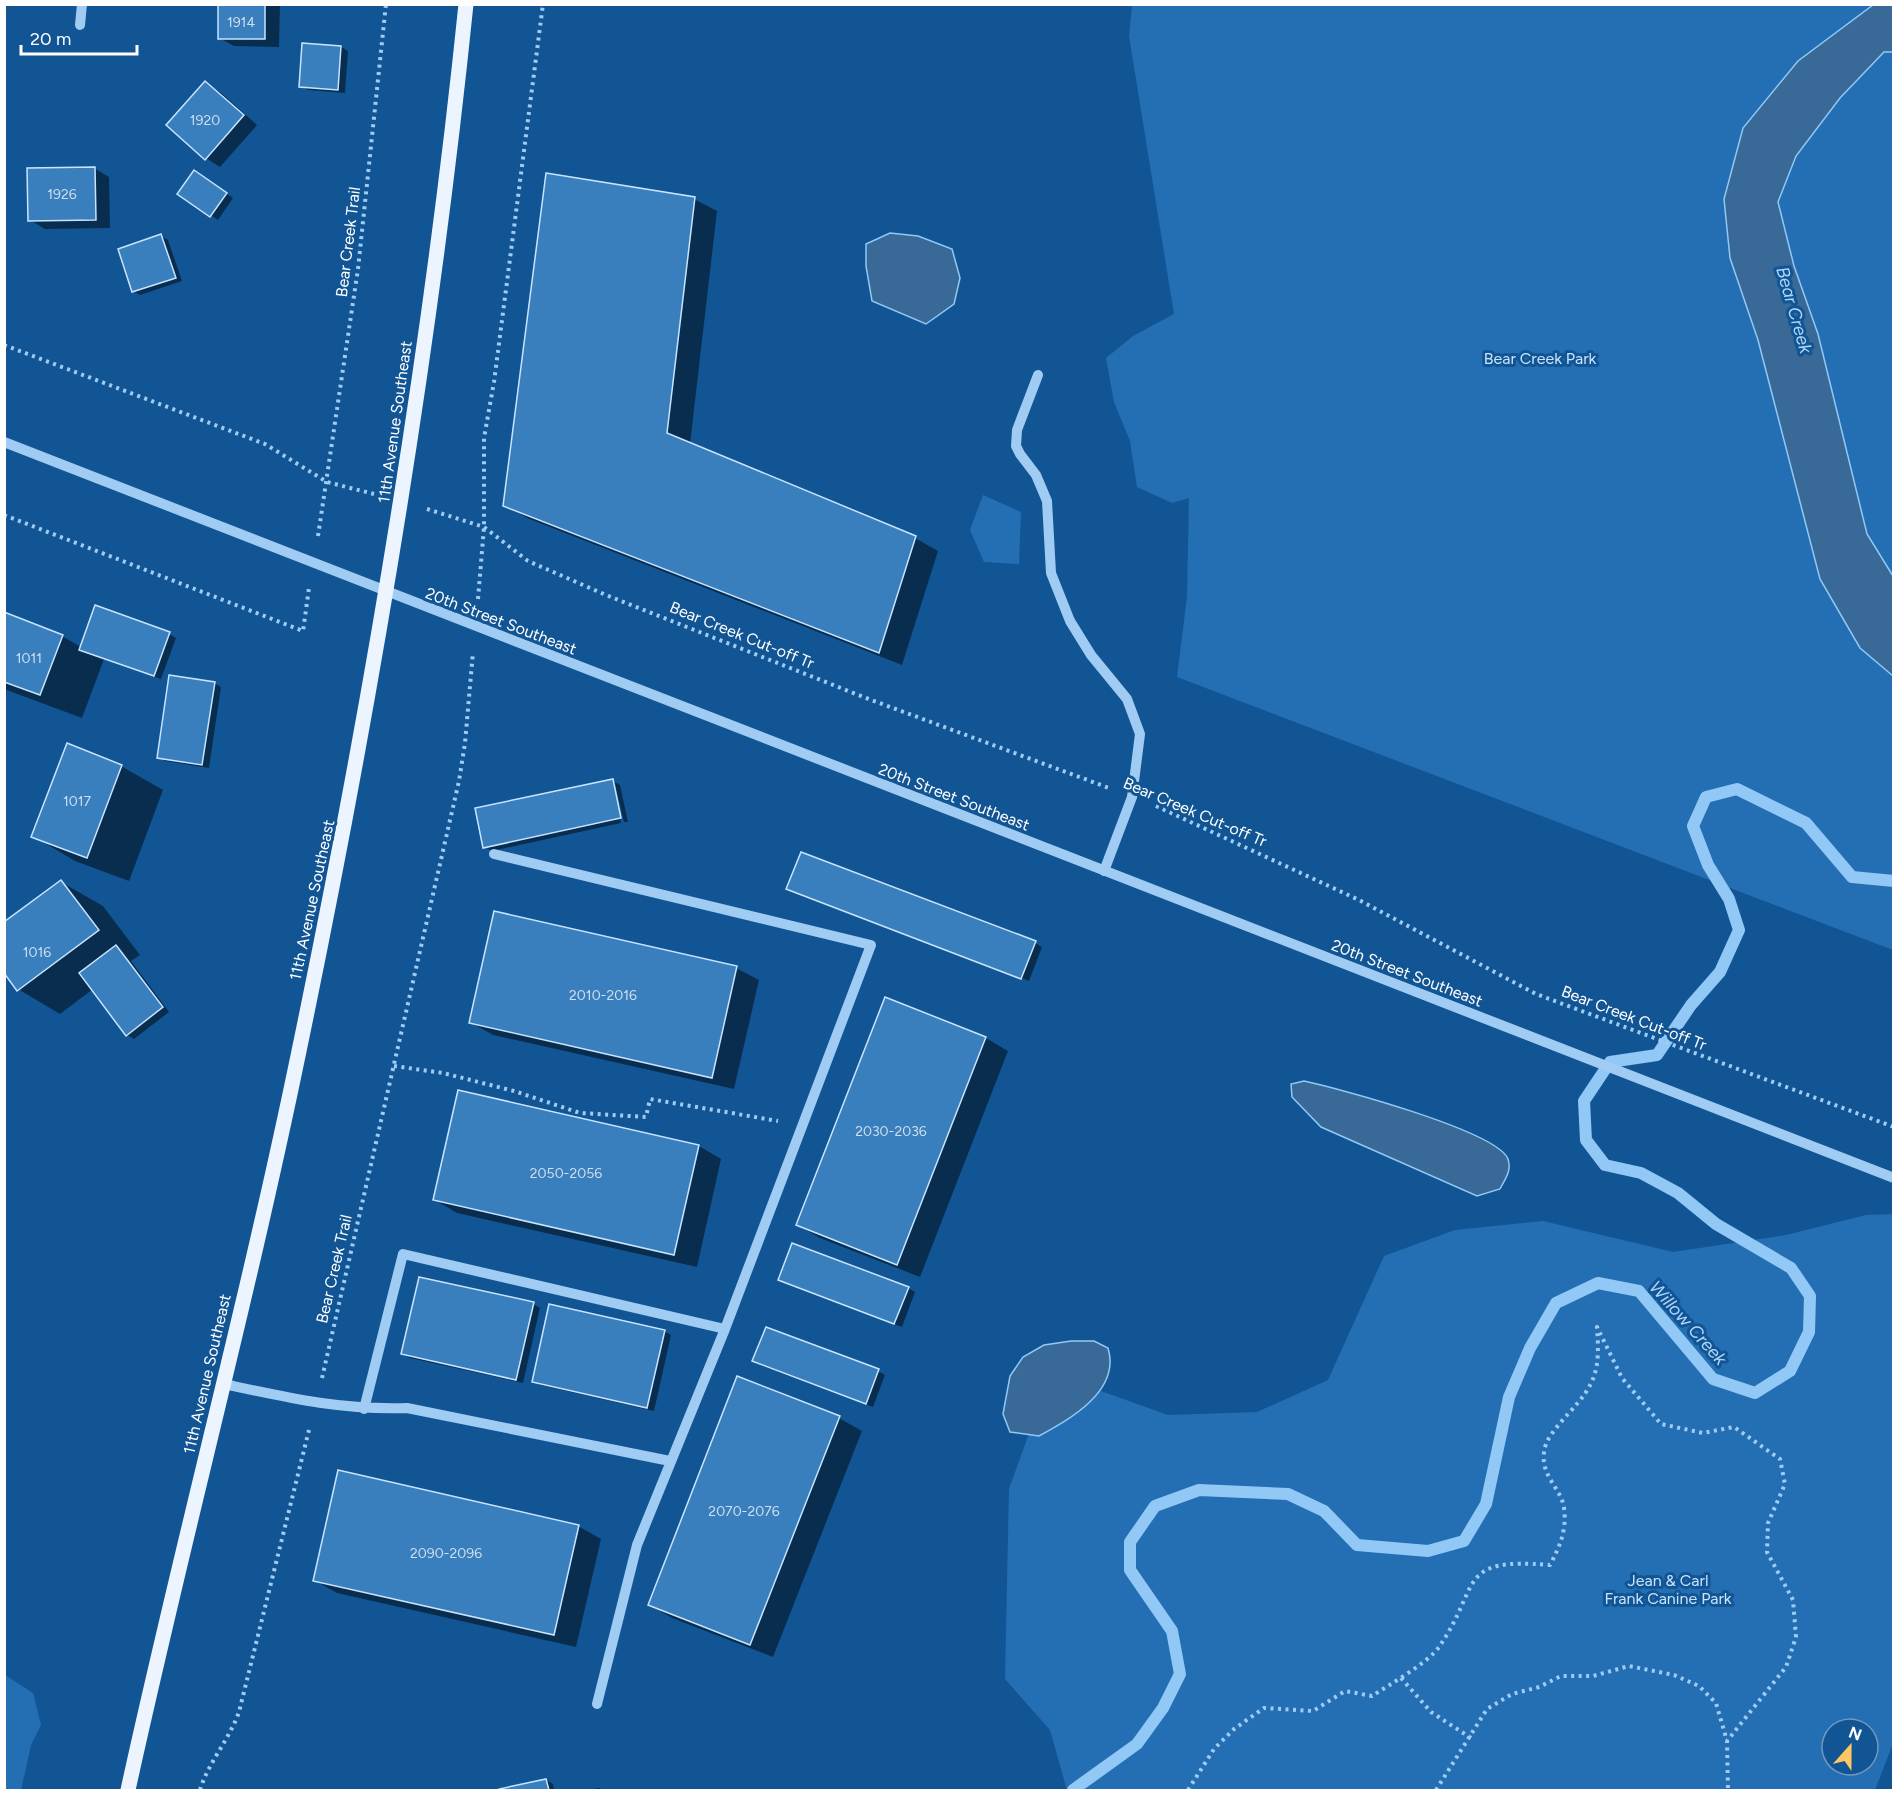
<svg xmlns="http://www.w3.org/2000/svg" width="1898" height="1795" viewBox="0 0 1898 1795" font-family="Figtree,sans-serif">
	<style>
		.green { fill: #246fb4; fill-rule: evenodd }
		.water { fill: #386997; stroke: #92c8f6; stroke-width: 1.5 }
		.shadow { fill: #0007 }
		.lines { fill: none; stroke-linecap: round; stroke-linejoin: round }
		.stream { stroke: #92c8f6; stroke-width: 12 }
		.building { fill: #3a7fbd; stroke: #c8e4fd; stroke-width: 1.5 }
		.path { stroke: #a0ccf3; stroke-width: 4; stroke-dasharray: 3 4.5; stroke-linecap: butt }
		.minor { stroke: #a0ccf3; stroke-width: 10 }
		.major { stroke: #ecf5ff; stroke-width: 15 }
		.labels { text-anchor: middle; dominant-baseline: central; stroke-width: 6; stroke-linejoin: round; paint-order: stroke }
		.number-label { font-size: 14px; fill: #cedfee }
		.street-label { font-size: 16px; fill: #fff; stroke: #125595 }
		.park-label { font-size: 16px; fill: #c8e4fd; stroke: #125595 }
		.water-label { font-size: 18px; font-style: italic; fill: #add6fa; stroke: #125595 }
	</style>
	<rect width="100%" height="100%" fill="#125595"/>
	<!-- green -->
	<path class="green" d="M1132,5H1893V950L1177,677L1187,597L1189,498L1172,503L1137,487L1130,441L1114,402L1106,358L1133,336L1174,314L1129,36Z
		M983,495L1021,512L1019,564L984,562L970,530Z
		M1893,1214L1894,1741L1875,1790H1067L1050,1730L1005,1679L1009,1489L1036,1414L1084,1385L1168,1415L1257,1412L1328,1380L1384,1256L1455,1230L1543,1221L1673,1252L1786,1235L1866,1215ZM1832,1729H1868V1765H1832Z
		M5,1675L33,1693L41,1725L31,1745L21,1790H5Z"/>
	<!-- water -->
	<path class="water" d="M1873,5H1893V52H1884L1840,98L1796,156L1778,202L1794,266L1818,334L1867,534L1893,576V676L1860,648L1820,579L1758,340L1730,258L1724,199L1743,128L1798,61Z
		M890,233L918,236L952,249L960,278L954,304L926,324L872,301L866,266V244Z
		M1304,1081C1337,1088 1497,1131 1508,1159C1512,1171 1505,1179 1500,1189L1477,1196L1321,1127L1292,1097L1291,1084Z
		M1071,1341H1094L1108,1348C1121,1391 1070,1419 1039,1436L1010,1432L1003,1414L1010,1376L1023,1357L1044,1345Z"/>
	<!-- shadow -->
	<path class="shadow" d="M219,4H280L279,47L234,46L219,38Z
		M304,45L341,47L348,51L345,93L308,90L301,86Z
		M205,83L220,92L257,125L220,167L206,158Z
		M94,168L109,177L110,228L45,229L30,220Z
		M201,176L233,198L218,220L179,194Z
		M694,199L717,211L690,444L915,538L938,551L902,665L527,518L505,505Z
		M161,236L168,240L182,281L140,295L133,291Z
		M4,614L62,636L81,647L169,634L176,638L161,679L104,659L82,718L4,689Z
		M214,683L221,687L209,768L165,761L158,757Z
		M121,766L163,790L129,881L75,861L33,836Z
		M613,781L620,785L628,822H624L615,784H612L621,823L492,851L485,847Z
		M61,882L103,906L140,955L131,961L169,1012L134,1039L127,1035L93,989L60,1014L18,989Z
		M795,892L1035,943L1042,947L1029,981Z
		M736,968L759,980L734,1089L493,1035L470,1022Z
		M986,1038L1008,1051L920,1277L820,1238L798,1225Z
		M459,1092L699,1146L721,1159L697,1267L457,1213L435,1200Z
		M787,1283L908,1288L915,1292L902,1327Z
		M533,1304L540,1308L523,1383L410,1358L403,1354Z
		M664,1331L671,1335L654,1411L540,1385L533,1381Z
		M754,1361L878,1371L885,1375L873,1407Z
		M738,1378L839,1418L862,1431L773,1657L672,1618L650,1605Z
		M578,1526L601,1539L576,1647L337,1593L314,1580Z
		M546,1780L553,1784L554,1790H501Z
		M599,1788L604,1790H586Z"/>
	<g class="lines">
		<!-- stream -->
		<path class="stream" d="M1073,1790L1137,1744L1163,1708L1180,1674L1172,1631L1130,1570V1542L1155,1506L1199,1490L1288,1494L1324,1511L1357,1545L1428,1551L1464,1541L1486,1504L1509,1397L1530,1348L1556,1303L1598,1283L1639,1291L1713,1379L1755,1393L1790,1371L1809,1332L1810,1296L1791,1268L1716,1224L1678,1193L1641,1173L1605,1165L1586,1140L1584,1101L1610,1062L1657,1055L1691,1005L1720,972L1739,930L1729,899L1708,865L1693,826L1706,797L1737,789L1806,823L1852,877L1894,881"/>
	</g>
	<!-- building -->
	<path class="building" d="M218,4H265V39H218Z
		M302,43L341,46L338,90L299,87Z
		M205,81L244,115L205,160L166,125Z
		M95,167L96,220L28,221L27,168Z
		M194,170L227,193L210,217L177,194Z
		M546,173L695,197L667,433L916,536L879,653L503,506Z
		M161,234L176,278L132,292L118,249Z
		M95,605L170,632L154,676L79,650Z
		M4,612L63,635L40,695L4,682Z
		M169,675L215,682L202,765L157,758Z
		M67,743L122,765L87,858L31,837Z
		M613,779L621,818L483,848L475,808Z
		M801,852L1036,941L1021,979L786,889Z
		M61,880L99,930L17,991L4,973V922Z
		M494,911L737,966L712,1078L469,1023Z
		M116,945L163,1007L126,1036L79,973Z
		M885,997L986,1037L897,1265L796,1225Z
		M458,1090L699,1145L674,1255L433,1200Z
		M792,1243L909,1287L894,1324L778,1280Z
		M419,1277L534,1302L516,1380L401,1354Z
		M549,1304L665,1330L647,1408L532,1382Z
		M766,1327L879,1369L866,1404L752,1361Z
		M737,1376L840,1416L750,1645L648,1605Z
		M338,1470L579,1525L554,1635L313,1581Z
		M546,1779L549,1790H499V1789Z"/>
	<g class="lines">
		<!-- path -->
		<path class="path" d="M4,345L265,444L327,482L374,494
			M427,509L484,527L528,561L606,595L866,698L1109,788
			M4,515L303,631L309,588
			M318,536L358,269L386,4
			M478,599L484,527V438L494,382L543,4
			M1156,806L1359,900L1536,994L1894,1127
			M394,1066L443,1073L514,1091L580,1113L646,1117L650,1099L778,1121
			M322,1378L459,781L465,743L473,652
			M1401,1678L1431,1712L1471,1738
			M200,1790C208,1763 229,1740 239,1712L310,1426
			M1188,1790L1214,1749L1234,1729L1264,1708L1313,1711L1345,1691L1372,1696C1389,1685 1429,1662 1439,1647C1482,1585 1455,1557 1550,1565C1560,1546 1567,1530 1564,1508C1561,1486 1536,1474 1546,1444C1550,1434 1561,1422 1568,1414C1597,1383 1600,1369 1597,1327L1622,1378L1661,1424L1703,1433L1734,1427L1780,1459L1785,1484L1768,1523L1767,1552L1793,1600L1796,1637L1786,1667L1727,1741
			M1436,1790L1487,1709L1512,1694L1539,1687L1561,1676H1593L1629,1666L1674,1675L1699,1686L1716,1703L1727,1741L1728,1790"/>
		<!-- minor -->
		<path class="minor" d="M80,25L82,4
			M1038,375L1017,430L1016,446L1020,454L1036,475L1047,501L1051,573L1070,621L1091,655L1127,699L1140,734L1132,797L1104,871
			M4,442L1894,1178
			M494,854L871,945L725,1329L637,1545L597,1704
			M224,1384C289,1398 340,1410 407,1408L670,1461
			M364,1409L403,1254L725,1329"/>
		<!-- major -->
		<path class="major" d="M128,1790C182,1543 248,1299 299,1051C371,705 430,357 466,4"/>
	</g>
	<g class="labels">
		<!-- number labels -->
		<g class="number-label">
			<text x="241" y="22">1914</text>
			<text x="205" y="120">1920</text>
			<text x="62" y="194">1926</text>
			<text x="29" y="658">1011</text>
			<text x="77" y="801">1017</text>
			<text x="37" y="952">1016</text>
			<text x="603" y="995">2010-2016</text>
			<text x="891" y="1131">2030-2036</text>
			<text x="566" y="1173">2050-2056</text>
			<text x="744" y="1511">2070-2076</text>
			<text x="446" y="1553">2090-2096</text>
		</g>
		<!-- street labels -->
		<g class="street-label">
			<text transform="translate(348 242) rotate(-83)">Bear Creek Trail</text>
			<text transform="translate(395 422) rotate(-82)">11th Avenue Southeast</text>
			<text transform="translate(501 621) rotate(21)">20th Street Southeast</text>
			<text transform="translate(742 635) rotate(22)">Bear Creek Cut-off Tr</text>
			<text transform="translate(954 797) rotate(21)">20th Street Southeast</text>
			<text transform="translate(1195 812) rotate(23)">Bear Creek Cut-off Tr</text>
			<text transform="translate(312 900) rotate(-78)">11th Avenue Southeast</text>
			<text transform="translate(1407 973) rotate(21)">20th Street Southeast</text>
			<text transform="translate(1634 1018) rotate(21)">Bear Creek Cut-off Tr</text>
			<text transform="translate(334 1269) rotate(-77)">Bear Creek Trail</text>
			<text transform="translate(207 1374) rotate(-77)">11th Avenue Southeast</text>
		</g>
		<!-- park labels -->
		<g class="park-label">
			<text x="1540" y="358">Bear Creek Park</text>
			<text x="1668" y="1580">Jean &amp; Carl<tspan x="1668" dy="18">Frank Canine Park</tspan></text>
		</g>
		<!-- water labels -->
		<g class="water-label">
			<text transform="translate(1794 310) rotate(74)">Bear Creek</text>
			<text transform="translate(1688 1323) rotate(48)">Willow Creek</text>
		</g>
	</g>
	<!-- border -->
	<rect width="1898" height="1795" fill="none" stroke="#ffffff" stroke-width="12"/>
	<!-- north arrow -->
	<g transform="translate(1850 1747) rotate(21)"><circle r="28" fill="#125595" stroke="#7199bf" stroke-width="1.5"/>
	<path d="M0-4.5L10 22L0 15L-10 22Z" fill="#ffc662"/>
	<text y="-9" font-size="16" font-weight="bold" text-anchor="middle" fill="#ffffff">N</text>
	</g>
	<!-- scale -->
	<path d="M21 45v9h116v-9" fill="none" stroke="#ffffff" stroke-width="3"/>
	<text x="30" y="45" font-size="18" fill="#ffffff" stroke="#125595" stroke-width="4.5" paint-order="stroke">20 m</text>
</svg>
